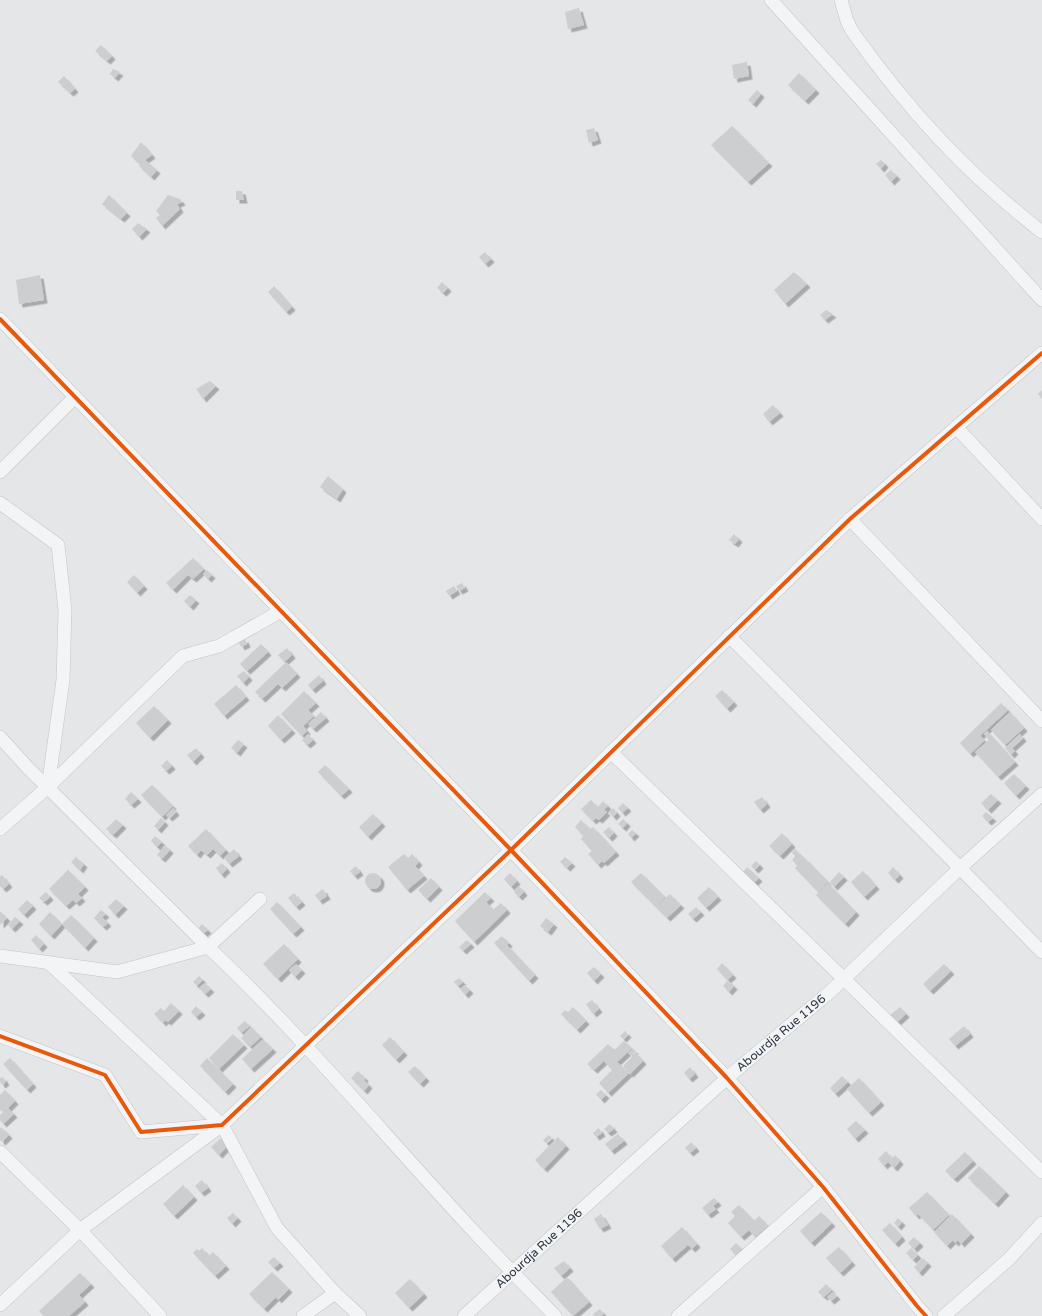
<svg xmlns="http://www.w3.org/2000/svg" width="1042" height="1316" viewBox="0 0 1042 1316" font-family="'Varela Round',sans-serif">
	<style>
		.building { fill: #ccced0; filter: url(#shadow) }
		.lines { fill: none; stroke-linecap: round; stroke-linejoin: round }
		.minor-casing { stroke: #c2c4c6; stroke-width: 14 }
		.minor { stroke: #f3f4f6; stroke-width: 13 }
		.cycleway-casing { stroke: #f2f5f8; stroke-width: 6 }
		.cycleway { stroke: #e8590c; stroke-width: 4 }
		.labels { text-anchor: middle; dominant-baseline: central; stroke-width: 3.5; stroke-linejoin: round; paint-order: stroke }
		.street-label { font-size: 12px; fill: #2a3542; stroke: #f2f5f8 }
	</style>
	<defs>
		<filter id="shadow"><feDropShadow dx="3.5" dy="3.5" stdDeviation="0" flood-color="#0004"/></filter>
	</defs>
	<rect width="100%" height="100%" fill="#e4e6e8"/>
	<!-- building -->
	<path class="building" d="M579,8L584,25L568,29L565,12Z
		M101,45L112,56L107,61L95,51Z
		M747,62L749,76L734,79L732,65Z
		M113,69L120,72L115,78L110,74Z
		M799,73L816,90L805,101L788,85Z
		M64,76L75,89L70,93L58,82Z
		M757,90L761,94L753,104L748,100Z
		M732,126L769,163L748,182L711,145Z
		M594,128L598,140L589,143L586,130Z
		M141,142L152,155L145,160L157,170L151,177L139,166L145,160L140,164L131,156Z
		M881,160L885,164L881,169L876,164Z
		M891,170L897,176L891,182L885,175Z
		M236,191H242L244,200H236Z
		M109,195L127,213L121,219L102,204Z
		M168,195L180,199L182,202L177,204L180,209L162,226L156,218L160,215L156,211Z
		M138,223L147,229L139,237L132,229Z
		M485,252L491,259L485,264L479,257Z
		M794,272L807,284L785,304L774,290Z
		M40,275L44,300L19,304L16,280Z
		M442,282L448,288L443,293L437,288Z
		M274,286L292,307L286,312L268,292Z
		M826,310L833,314L825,320L820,315Z
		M210,381L216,386L203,399L196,389Z
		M1042,390V399L1038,394Z
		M773,405L780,413L769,422L763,414Z
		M328,476L343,489L337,499L320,487Z
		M734,534L739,539L735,544L729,540Z
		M193,558L204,569L193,579L188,575L173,590L166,583Z
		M207,570L212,575L208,579L203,574Z
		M134,575L144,586L137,593L127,582Z
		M462,583L465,588L459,591L456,586Z
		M454,586L457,591L449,596L446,591Z
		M190,595L196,600L190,607L184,601Z
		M245,639L247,644L241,647L239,642Z
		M261,644L268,652L247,671L240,664Z
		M287,648L292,655L284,662L278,655Z
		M286,662L297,674L282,688L278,684L262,699L255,692Z
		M244,671L249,677L243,683L237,676Z
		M319,675L323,681L312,690L308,685Z
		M236,685L246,697L224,716L214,704Z
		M722,690L734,702L727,709L715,696Z
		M304,691L316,703L308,710L314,716L303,726L307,731L302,736L281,714Z
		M1001,703L1008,710L980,736L985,740L970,754L960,743Z
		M154,706L168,720L150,738L136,723Z
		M321,712L326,718L313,729L308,724Z
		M1010,712L1024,728L1005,745L991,730Z
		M278,715L292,730L281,740L268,726Z
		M987,731L1015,762L998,777L975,752L989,740L984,734Z
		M308,734L313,740L307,745L302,740Z
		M1020,734L1023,738L1012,748L1015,751L1011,755L1005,748Z
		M238,740L244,744L237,753L231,748Z
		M196,748L201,754L193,762L187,755Z
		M167,760L172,766L166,771L161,766Z
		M325,765L349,789L341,796L318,772Z
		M1014,774L1026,786L1016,796L1004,783Z
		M152,785L173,806L162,817L141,795Z
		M131,792L138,799L131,805L125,799Z
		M991,794L998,800L988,810L981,803Z
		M762,797L767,804L760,810L754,802Z
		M591,800L598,807L603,801L608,806L604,810L607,812L599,820L596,818L593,821L581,809Z
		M623,803L628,808L622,813L618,808Z
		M173,808L176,812L169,818L166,815Z
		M613,808L617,813L613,817L609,812Z
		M986,812L993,818L988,822L982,816Z
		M373,814L382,823L368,837L359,827Z
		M161,818L165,822L158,830L154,826Z
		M116,819L123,825L113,835L106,829Z
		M623,819L627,823L623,828L618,824Z
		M581,820L590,829L593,827L616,852L604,863L602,861L598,865L588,854L592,851L581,839L583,836L575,827Z
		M609,827L614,833L609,838L603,832Z
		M206,829L226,850L220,856L213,849L207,855L201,850L197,855L188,846Z
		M632,830L636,833L631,838L628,834Z
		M782,833L792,844L780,856L769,846Z
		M155,836L162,842L157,847L151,841Z
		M165,845L170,850L162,859L157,855Z
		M234,849L239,856L229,864L224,858Z
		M795,849L804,858L797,865L792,860L795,856L792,853Z
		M404,854L408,858L412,854L419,862L415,866L424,876L407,890L388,867Z
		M76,857L84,864L80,870L71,862Z
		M565,857L572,863L567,868L560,862Z
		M805,858L828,882L818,892L795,868Z
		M756,861L760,865L755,870L751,866Z
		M222,863L227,869L221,875L216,868Z
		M356,866L360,872L354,876L350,871Z
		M747,867L759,878L753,884L742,873Z
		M893,867L900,875L895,880L888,873Z
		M68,870L85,887L78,894L82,898L76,903L73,900L66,906L49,889Z
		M863,871L876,886L864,897L851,882Z
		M839,872L844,877L834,887L830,882Z
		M510,873L517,881L511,887L504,879Z
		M641,873L665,897L656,907L631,882Z
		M365 881a8 8 0 1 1 16 0a8 8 0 1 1-16 0Z
		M2,875L9,884L3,889L0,886V877Z
		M431,878L439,887L427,899L418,890Z
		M828,883L856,912L845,924L816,895Z
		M519,886L524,892L519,897L514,892Z
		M709,887L718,897L706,908L697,898Z
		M323,889L327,896L319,901L315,895Z
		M46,892L50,897L44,902L39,898Z
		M485,892L491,898L486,902L493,910L501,903L507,910L474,942L455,921Z
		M294,893L302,902L296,907L288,898Z
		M670,894L681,905L667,918L656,907Z
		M116,899L124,906L115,915L108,907Z
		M27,900L33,906L24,915L18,909Z
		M277,902L301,927L293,934L270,909Z
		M696,907L701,912L693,919L688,914Z
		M101,910L106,914L102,917L108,923L103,927L94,918Z
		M0,911L7,918L0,925Z
		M50,912L62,924L71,915L94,938L85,948L62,924L51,936L39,924Z
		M15,917L20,921L12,929L8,925Z
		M546,918L554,924L548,932L540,926Z
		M202,924L208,930L203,934L198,929Z
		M36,935L44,944L39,949L31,940Z
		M502,936L509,943L507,945L535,975L529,981L494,943Z
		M467,940L471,944L463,951L459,947Z
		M284,944L298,959L278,979L263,964Z
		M722,963L733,975L727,980L717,969Z
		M296,964L302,970L295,977L289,970Z
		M944,964L951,971L930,991L923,984Z
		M594,967L601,974L594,981L587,973Z
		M199,976L203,980L197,986L193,982Z
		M459,978L463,982L458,986L454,982Z
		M728,980L734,986L729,992L723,986Z
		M205,983L211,989L205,994L199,988Z
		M465,985L470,990L465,995L460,989Z
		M592,1000L599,1009L593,1014L586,1004Z
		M171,1003L179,1011L168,1022L165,1020L163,1023L154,1014L161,1008L164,1011Z
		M196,1006L202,1012L196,1017L191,1012Z
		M573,1007L586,1021L577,1030L561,1014L565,1010L568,1012Z
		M900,1007L906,1014L895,1024L888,1017Z
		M245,1021L250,1026L241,1033L237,1028Z
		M964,1026L970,1034L955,1046L949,1039Z
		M251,1027L261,1037L250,1047L241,1038Z
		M625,1031L628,1034L623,1039L620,1036Z
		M233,1034L244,1045L219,1069L209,1058Z
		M390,1037L404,1052L396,1060L382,1045Z
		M263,1039L273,1049L251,1069L242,1059Z
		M624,1041L632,1048L617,1062L629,1073L608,1093L599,1083L612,1070L604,1061L594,1070L587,1064L608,1044L614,1050Z
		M633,1049L635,1051L631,1056L628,1053Z
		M636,1053L643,1061L630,1074L623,1066Z
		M10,1058L33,1084L27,1090L3,1064Z
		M207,1058L233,1084L225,1092L200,1066Z
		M415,1066L426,1078L420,1084L408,1072Z
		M690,1067L695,1074L689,1079L684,1073Z
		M358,1071L365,1078L364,1080L369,1085L364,1091L351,1078Z
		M842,1076L848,1082L835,1094L830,1088Z
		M3,1077L6,1082L2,1085L0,1082V1078Z
		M859,1078L881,1102L869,1113L847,1089Z
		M5,1090L15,1101L8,1108L14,1114L3,1124L0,1120V1115L3,1112L0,1110V1095Z
		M601,1090L606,1095L601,1100L596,1094Z
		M856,1121L865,1130L855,1139L847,1129Z
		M610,1124L614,1129L608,1133L604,1129Z
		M1,1127L9,1135L2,1142L0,1140V1129Z
		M599,1128L602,1133L596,1137L593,1133Z
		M618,1134L624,1141L611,1151L605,1144Z
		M549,1135L552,1138L546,1143L543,1140Z
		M222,1137L229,1144L219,1155L211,1147Z
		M558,1137L566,1146L544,1169L535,1160Z
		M691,1142L696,1148L690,1153L685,1148Z
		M886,1151L892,1158L895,1155L900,1161L894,1168L888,1162L884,1166L878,1159Z
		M965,1152L973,1161L954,1179L945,1171Z
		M979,1166L1006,1192L995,1204L968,1178Z
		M202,1180L208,1188L201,1193L195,1186Z
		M183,1185L194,1197L174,1216L163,1204Z
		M927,1192L949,1215L933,1230L918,1214L916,1216L909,1208Z
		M714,1198L718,1202L713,1206L716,1209L708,1215L702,1208Z
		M739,1205L754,1221L759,1216L768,1226L755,1237L749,1230L741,1237L728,1223L735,1216L731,1212Z
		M821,1212L832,1223L811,1243L800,1231Z
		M233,1213L238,1218L232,1224L227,1218Z
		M601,1214L608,1225L600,1229L594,1219Z
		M952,1214L971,1234L961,1244L958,1240L955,1243L953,1240L947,1246L934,1232Z
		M898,1218L902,1222L898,1227L894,1223Z
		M890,1223L902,1237L895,1244L882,1230Z
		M682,1227L697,1244L692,1249L688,1245L672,1259L661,1246Z
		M914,1237L920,1243L914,1249L908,1243Z
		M736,1243L742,1249L736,1255L730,1249Z
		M839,1247L852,1262L840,1273L826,1258Z
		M202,1248L209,1256L213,1252L226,1266L215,1276L193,1253L197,1249L199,1251Z
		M911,1248L918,1255L913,1260L906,1253Z
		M274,1257L280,1263L274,1268L268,1262Z
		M923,1258L928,1263L919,1273L914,1267Z
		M564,1261L570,1268L561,1276L554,1268Z
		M272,1272L289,1289L278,1300L276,1297L264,1309L249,1294Z
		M80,1273L91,1284L79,1295L85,1302L69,1316H44L39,1311Z
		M567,1277L589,1302L573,1316L551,1292Z
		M410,1279L424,1294L409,1308L395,1293Z
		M826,1284L832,1290L824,1297L818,1292Z
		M833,1292L837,1296L831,1301L827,1297Z
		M600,1309L604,1314L601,1316H594L593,1314Z"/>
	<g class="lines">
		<defs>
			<g id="minor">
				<path d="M771,0L1042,300"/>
				<path d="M841,0L847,21L852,31C908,110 966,173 1042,232"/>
				<path d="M0,319L511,850L727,1078L823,1187L917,1306L926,1316"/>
				<path d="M956,427L1042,519"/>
				<path d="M0,472L75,397"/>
				<path d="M0,503L58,545L65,610L63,680L48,787"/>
				<path d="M850,519L1042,721"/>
				<path d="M729,636L960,868L1042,952"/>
				<path d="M0,737L28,768L208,947C305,1038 389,1141 479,1237C504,1264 530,1290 555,1316"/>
				<path d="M611,752L1042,1172"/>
				<path d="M0,829L48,787L183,656L219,646L281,611"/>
				<path d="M0,956L117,972L208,947L260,899"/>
				<path d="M49,963L222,1125L277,1228L335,1293L360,1316"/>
				<path d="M0,1036L105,1075L141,1132L222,1125L511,850L850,519L1042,353"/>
				<path d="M0,1152L80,1230L160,1316"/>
				<path d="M0,1305L80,1230L222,1125"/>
				<path d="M303,1316L335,1293"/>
				<path id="s1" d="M464,1316L727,1078L831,991L960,868L1042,794"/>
				<path d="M678,1316L823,1187"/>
				<path d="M944,1316L1009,1259L1042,1223"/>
			</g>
		</defs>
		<!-- minor casing -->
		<use href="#minor" class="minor-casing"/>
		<!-- minor -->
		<use href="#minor" class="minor"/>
		<defs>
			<path id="cycleway" d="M0,319L511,850L727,1078L823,1187L917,1306L926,1316
				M0,1036L105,1075L141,1132L222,1125L511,850L850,519L1042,353"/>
		</defs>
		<!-- cycleway casing -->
		<use href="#cycleway" class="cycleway-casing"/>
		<!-- cycleway -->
		<use href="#cycleway" class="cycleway"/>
	</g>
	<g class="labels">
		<!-- street labels -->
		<g class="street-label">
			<text stroke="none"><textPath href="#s1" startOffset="425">Abourdja Rue 1196</textPath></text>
			<text stroke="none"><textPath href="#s1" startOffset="101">Abourdja Rue 1196</textPath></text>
		</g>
	</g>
</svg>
